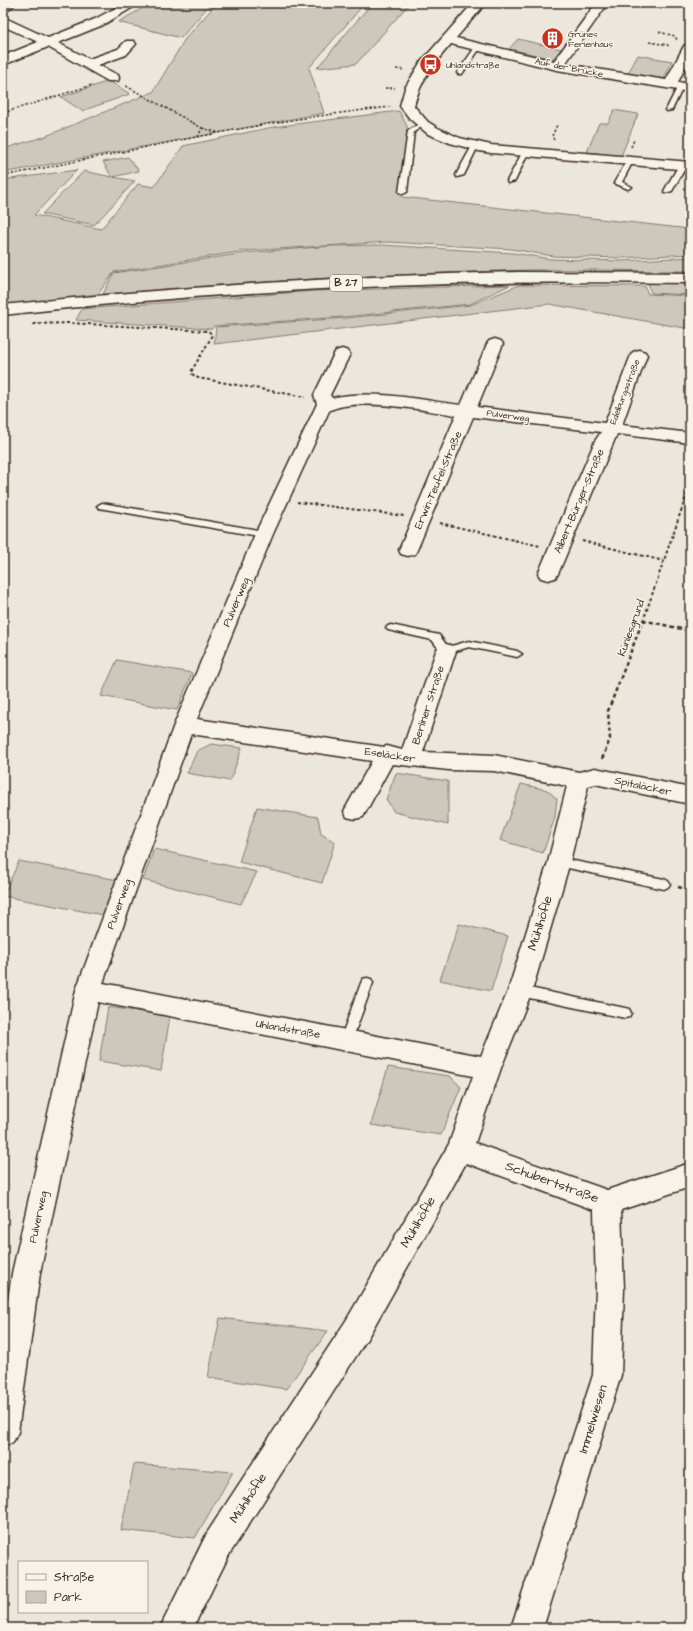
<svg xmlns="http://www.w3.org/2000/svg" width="693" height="1631" viewBox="0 0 693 1631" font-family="'Architects Daughter',sans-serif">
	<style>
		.green { fill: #cec8bc; stroke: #84796d }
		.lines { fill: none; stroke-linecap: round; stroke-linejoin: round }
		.service-casing { stroke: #3b2a1e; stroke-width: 3 }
		.minor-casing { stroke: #3b2a1e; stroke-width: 3 }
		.primary-casing { stroke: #3b2a1e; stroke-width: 3 }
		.path-far2 { stroke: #3b2a1e; stroke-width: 1.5; stroke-dasharray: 2.5 2; stroke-linecap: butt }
		.path-far1 { stroke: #3b2a1e; stroke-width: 2; stroke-dasharray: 3 2.5; stroke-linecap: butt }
		.path { stroke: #3b2a1e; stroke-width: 2.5; stroke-dasharray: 4 3; stroke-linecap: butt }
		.service { fill: #f7f3e8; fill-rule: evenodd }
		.minor { fill: #f7f3e8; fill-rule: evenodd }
		.primary { fill: #f7f3e8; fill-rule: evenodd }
		.labels { text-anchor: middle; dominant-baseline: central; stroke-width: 3; stroke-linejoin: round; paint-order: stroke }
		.far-poi-label { font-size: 9px; fill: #3b2a1e; stroke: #f7f3e8; text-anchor: start }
		.far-street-label { font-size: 9px; fill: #3b2a1e; stroke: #f7f3e8 }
		.shield { fill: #f7f3e8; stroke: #73665b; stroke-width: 1 }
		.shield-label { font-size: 10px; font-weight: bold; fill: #3b2a1e }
		.street-label { font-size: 11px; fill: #3b2a1e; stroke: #f7f3e8 }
		.near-street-label { font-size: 13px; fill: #3b2a1e; stroke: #f7f3e8 }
	</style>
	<rect width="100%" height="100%" fill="#ece7dc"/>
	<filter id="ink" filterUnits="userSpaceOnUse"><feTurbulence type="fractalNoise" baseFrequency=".025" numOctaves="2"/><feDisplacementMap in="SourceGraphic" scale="8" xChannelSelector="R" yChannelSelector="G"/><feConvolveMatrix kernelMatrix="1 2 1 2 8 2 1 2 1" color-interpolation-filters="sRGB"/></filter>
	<g filter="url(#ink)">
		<!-- green -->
		<path class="green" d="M152,3H211L181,38L118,22Z
			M217,3H365L309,68L324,113L3,173V149L46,136L153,92L185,39Z
			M372,3H410L356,64L317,68Z
			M518,39L561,49L553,59L509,49Z
			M638,55L672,61L663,81L627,75Z
			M109,81L130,94L82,111L61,97Z
			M614,110L638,114L621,156L587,152L599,123H608Z
			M399,111L407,126L402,197L690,229V254L621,258L553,256L511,249L388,242L244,251L114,272L98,294L3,305V180L77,170L34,215L101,229L138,184L154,187L183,146L273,127Z
			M128,157L139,171L113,177L135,181L94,225L42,214L84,171L112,177L103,162Z
			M382,245L513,253L551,259L621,261L690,257V271C637,271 583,269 529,270C387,274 245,282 103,294L114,273L245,253L332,246Z
			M648,282L690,284V295L651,293Z
			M510,285L470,304L343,317L214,326L212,329L76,320L82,309L314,291Z
			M519,285L645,286L648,294L690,296V329L549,304L214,344L216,327L347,318L471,305Z
			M117,660L192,673L177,710L101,696Z
			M211,744L242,748L230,781L187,773L197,751Z
			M396,773L448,781V825L394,812L386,799Z
			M521,784L547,790L557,799L555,817L543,853L500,840Z
			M257,807L318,817L321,834L335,842L322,883L239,862Z
			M154,849L257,872L241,904L143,880Z
			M19,861L118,880L103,915L3,896Z
			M459,924L508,936L491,991L440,980Z
			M108,1007L170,1016L161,1071L99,1061Z
			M388,1067L450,1076L461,1087L441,1135L371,1125Z
			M220,1318L328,1331L286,1389L208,1377Z
			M134,1464L233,1472L195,1538L121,1530Z"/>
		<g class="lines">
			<defs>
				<path id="service" d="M476,46L481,47L462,74H458L457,73Z
					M678,86L683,87L672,110L667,111L666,110Z
					M419,124L424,125L414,132L407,192L403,194L399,192L408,131Z
					M475,144L478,146L464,175L457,177L456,175L472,146Z
					M525,151L528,153L515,181L508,183L507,181L522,153Z
					M630,159L633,161L622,182L632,187L628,189L614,183L627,161Z
					M683,163L687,165L672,191L665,193L664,191L679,165Z
					M102,503L264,531L269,534L264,537L99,508L97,506Z
					M391,625L439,635L448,647L469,641L517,651L522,654L517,657L469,647L446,654L442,653L432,640L388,630L386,628L388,626Z
					M559,858L664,879L668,881L670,884L668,887L664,889L559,866L555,865L553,862L555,859Z
					M367,978L371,979L373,983L352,1040L350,1044L346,1045L342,1044L340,1040L361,983L363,979Z
					M520,986L625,1008L629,1009L631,1013L629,1017L625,1018L520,996L516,995L514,991L516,987Z"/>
				<path id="minor" d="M3,3H16L7,11L3,12Z
					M125,3H140L103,25L58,43L89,59L118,49L126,41H134L136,44L126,55L98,65L118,75L119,78L118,81H108L48,47L3,65V56L38,42L3,26V17L48,38L95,19Z
					M473,3H486L456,38L554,61L596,3H608L565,64L666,80L684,46L690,42V58L678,82L690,84V92L557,70L451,44C433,65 421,79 414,106L428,122L438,128L460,138L491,145L690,162V170L491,153L479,151L450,143L428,134L410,119L400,106L405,88L420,63Z
					M495,339L501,341L503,344L477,407L605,423L631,355L633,352L639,350L645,352L647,355L622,425L690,433V443L617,434L558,574L555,578L548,580L541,578L538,574L595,441L601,432L473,417L417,550L415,554L408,556L401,554L399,550L456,415C427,411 354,396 329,411L273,534L197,719L384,747L387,746L402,750L436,651L439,646L446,644L453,646L456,651L423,752L494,755L579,772L595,768L690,788V804L595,784L588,786L570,862L532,991L501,1068L475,1143L607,1190L690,1163V1187L621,1210L624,1289L621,1375L543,1628H511L593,1375L596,1289L594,1210L466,1163L367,1339L229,1555L193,1628H160L207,1533L347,1319L449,1144L473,1076L98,1002L40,1273L18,1432L13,1442L3,1447V1334L12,1273L76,990L174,725L255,534L317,404L314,395L334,354L336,351L342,349L348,351L350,354L330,395L332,398C371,389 420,400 461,405L487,344L489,341ZM191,734L372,761L344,811L347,817L355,819L363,817L392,764L449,770L494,771L567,786L548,862L508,991L481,1056L103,983Z"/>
				<path id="primary" d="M518,272L690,273V283C459,279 233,289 3,315V305C174,287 346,276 518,272Z"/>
			</defs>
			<!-- service casing -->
			<use href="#service" class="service-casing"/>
			<!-- minor casing -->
			<use href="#minor" class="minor-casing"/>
			<!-- primary casing -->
			<use href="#primary" class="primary-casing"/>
			<!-- path-far2 -->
			<path class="path-far2" d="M683,4L690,5
				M659,32L675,36L677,40
				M649,42L668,45L667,48
				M396,69L404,70
				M126,86L202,128L197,139
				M385,88H395
				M3,113L92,85
				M202,128L219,133
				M554,140L552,136L557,125
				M631,147L634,140
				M3,176C132,151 261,120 392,107"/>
			<!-- path-far1 -->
			<path class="path-far1" d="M33,324L70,323L208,331L212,334L211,338L192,370V374L198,378L305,397
				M297,502L404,516
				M440,523L540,546
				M582,541L664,561
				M643,620L645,621
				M643,621L690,485"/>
			<!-- path -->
			<path class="path" d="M643,620L690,631
				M602,759L610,739L608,711L643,620
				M678,887L690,890"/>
			<!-- service -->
			<use href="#service" class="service"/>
			<!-- minor -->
			<use href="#minor" class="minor"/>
			<!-- primary -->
			<use href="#primary" class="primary"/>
		</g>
	</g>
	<!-- icons -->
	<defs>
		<symbol id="building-disc" viewBox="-11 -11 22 22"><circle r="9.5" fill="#c8321e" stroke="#f7f3e8"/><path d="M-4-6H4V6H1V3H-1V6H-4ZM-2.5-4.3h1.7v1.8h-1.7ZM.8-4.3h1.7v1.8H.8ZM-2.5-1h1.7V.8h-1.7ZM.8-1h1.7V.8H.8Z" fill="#fff"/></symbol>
		<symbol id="bus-disc" viewBox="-11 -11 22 22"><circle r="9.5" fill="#c8321e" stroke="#f7f3e8"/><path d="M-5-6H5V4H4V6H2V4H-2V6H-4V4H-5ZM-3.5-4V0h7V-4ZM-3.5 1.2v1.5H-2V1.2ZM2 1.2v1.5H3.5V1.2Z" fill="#fff"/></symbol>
	</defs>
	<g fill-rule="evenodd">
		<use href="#building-disc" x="540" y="26" width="25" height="25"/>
		<use href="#bus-disc" x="418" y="52" width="25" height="25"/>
	</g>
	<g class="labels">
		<!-- far-poi labels -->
		<g class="far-poi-label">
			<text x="568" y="34">Grünes<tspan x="568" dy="10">Ferienhaus</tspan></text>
			<text x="446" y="65">Uhlandstraße</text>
		</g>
		<!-- far-street labels -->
		<g class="far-street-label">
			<text transform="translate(569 68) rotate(11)">Auf der Brücke</text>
			<text transform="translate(625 392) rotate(-69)">Edelburgastraße</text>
			<text transform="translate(508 416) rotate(8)">Pulverweg</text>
		</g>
		<!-- shield labels -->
		<rect class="shield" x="330" y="275" width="32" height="16" rx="3"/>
		<g class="shield-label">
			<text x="346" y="283">B 27</text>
		</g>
		<!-- street labels -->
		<g class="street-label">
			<text transform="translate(438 480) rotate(-67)">Erwin-Teufel-Straße</text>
			<text transform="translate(579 501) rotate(-67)">Albert-Bürger-Straße</text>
			<text transform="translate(236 602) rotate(-67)">Pulverweg</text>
			<text transform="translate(631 628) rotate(-70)">Künlesgrund</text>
			<text transform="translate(428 705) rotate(-72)">Berliner Straße</text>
			<text transform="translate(390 755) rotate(9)">Eseläcker</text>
			<text transform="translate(643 786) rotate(12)">Spitaläcker</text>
			<text transform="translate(119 904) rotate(-70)">Pulverweg</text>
			<text transform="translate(288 1029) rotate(10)">Uhlandstraße</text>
			<text transform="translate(38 1217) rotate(-78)">Pulverweg</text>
		</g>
		<!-- near-street labels -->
		<g class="near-street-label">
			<text transform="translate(540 923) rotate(-73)">Mühlhöfle</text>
			<text transform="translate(552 1182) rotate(20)">Schubertstraße</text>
			<text transform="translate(418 1222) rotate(-60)">Mühlhöfle</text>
			<text transform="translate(593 1419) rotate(-73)">Immelwiesen</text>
			<text transform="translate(248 1498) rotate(-57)">Mühlhöfle</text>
		</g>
	</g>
	<!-- margin -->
	<rect width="693" height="1631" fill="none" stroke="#f7f3e8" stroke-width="16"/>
	<rect x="8" y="8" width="677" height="1615" fill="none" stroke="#3b2a1e" stroke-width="1.5" filter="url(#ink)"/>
	<!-- legend -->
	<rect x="18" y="1561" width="130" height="52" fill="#f7f3e8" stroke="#aca397"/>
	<rect x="26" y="1574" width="20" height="6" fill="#f7f3e8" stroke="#aca397"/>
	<text x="54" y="1581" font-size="12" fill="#3b2a1e">Straße</text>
	<rect x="26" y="1591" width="20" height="12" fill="#cec8bc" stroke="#aca397"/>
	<text x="54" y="1601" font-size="12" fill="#3b2a1e">Park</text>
</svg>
